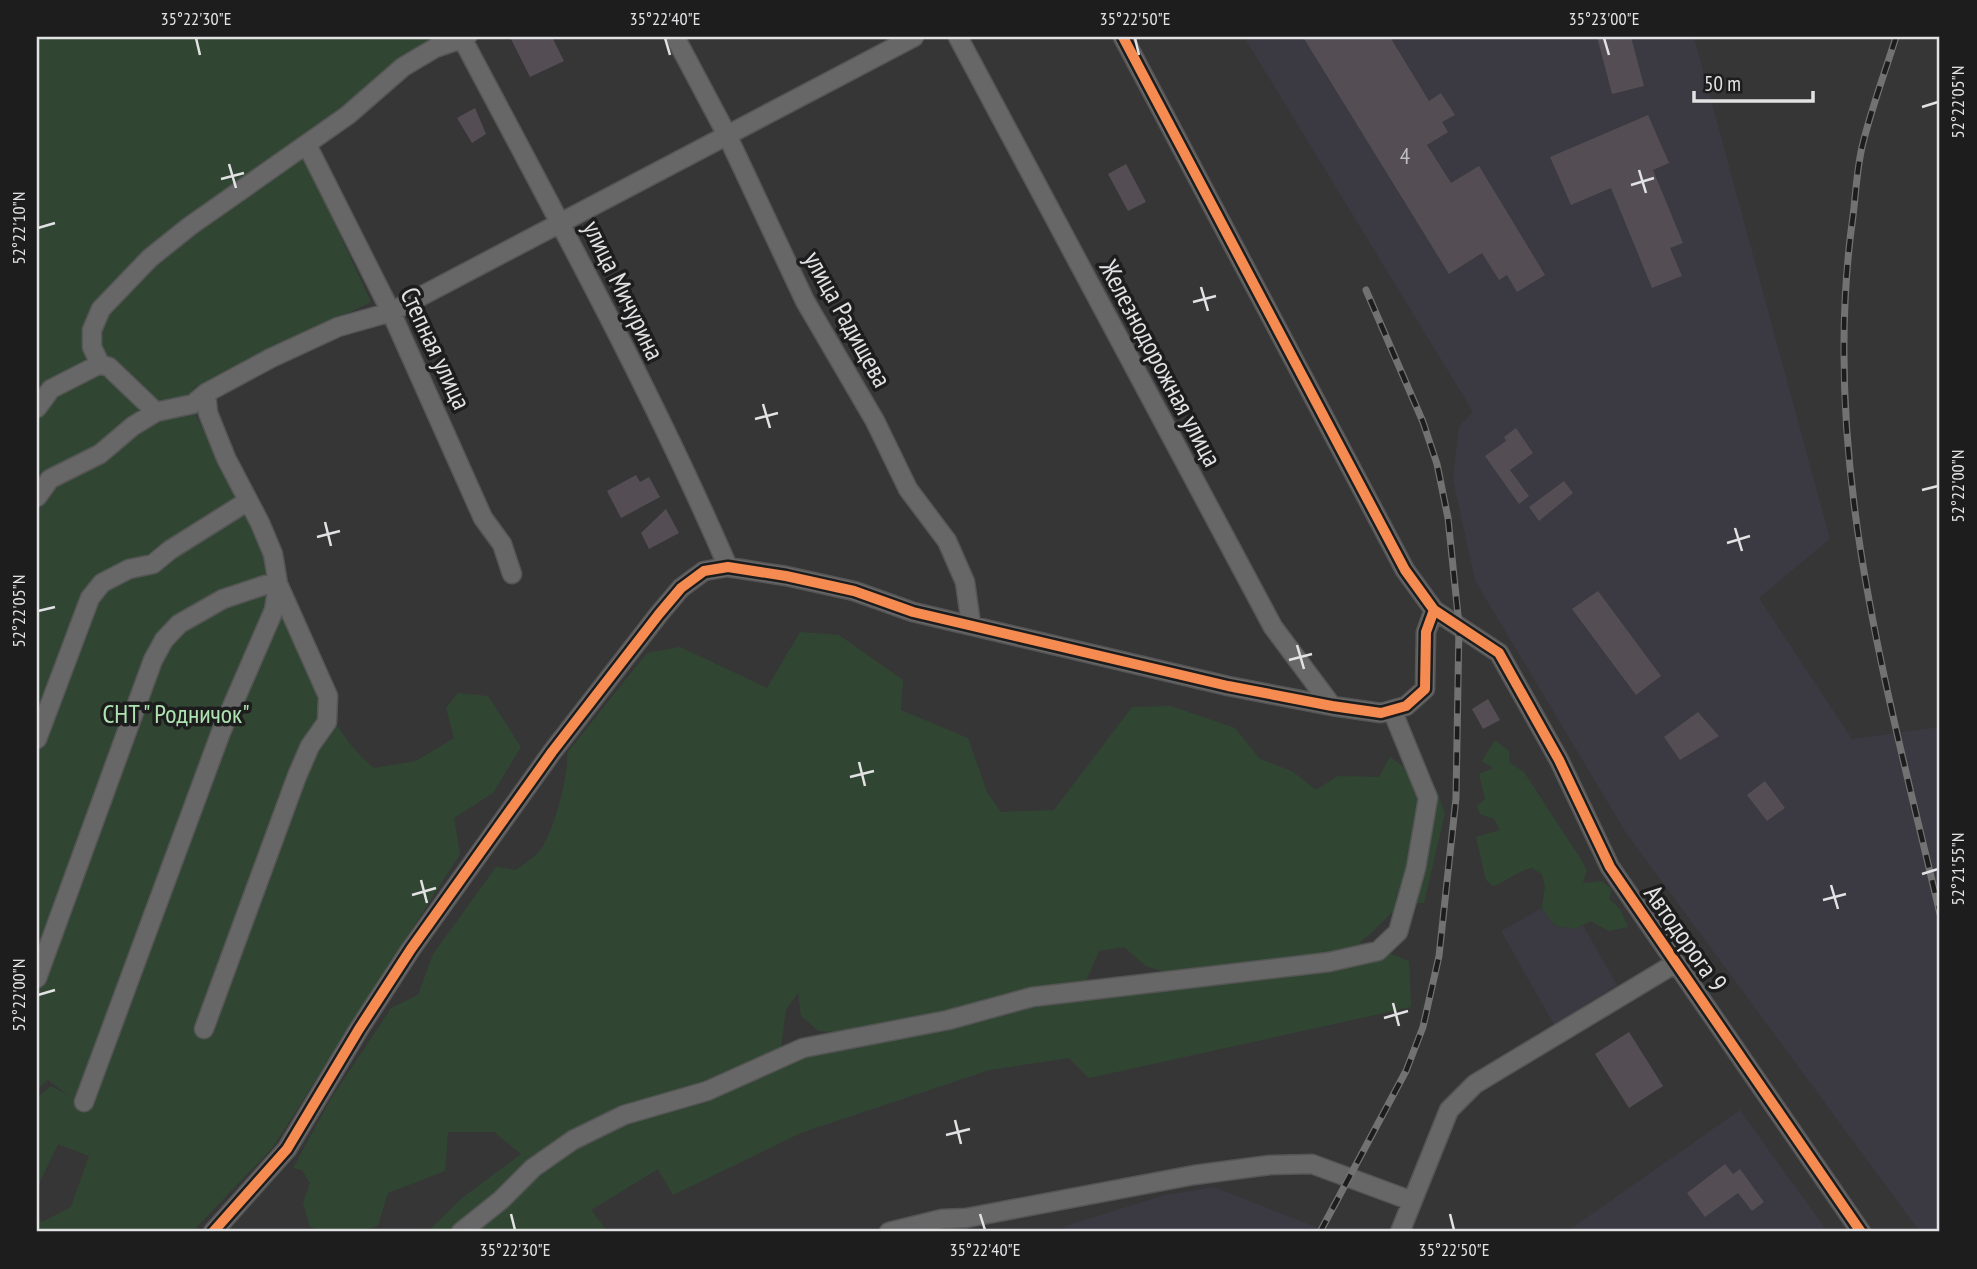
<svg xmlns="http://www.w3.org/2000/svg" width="1977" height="1269" viewBox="0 0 1977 1269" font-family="'PT Sans Narrow',sans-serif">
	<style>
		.built { fill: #3b3941 }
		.green { fill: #304632; fill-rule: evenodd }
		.building { fill: #544e54 }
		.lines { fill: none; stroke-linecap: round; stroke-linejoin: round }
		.minor-casing { stroke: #555556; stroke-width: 21 }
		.minor { stroke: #676768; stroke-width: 18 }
		.rail-casing { stroke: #727272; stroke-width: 7 }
		.rail { stroke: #1d1d1e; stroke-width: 4.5; stroke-dasharray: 13; stroke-linecap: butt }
		.cycleway-casing { stroke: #1d1d1e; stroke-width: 15 }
		.cycleway { stroke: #f68b52; stroke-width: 10 }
		.ticks { fill: none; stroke: #e2e2e4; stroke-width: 2.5 }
		.labels { text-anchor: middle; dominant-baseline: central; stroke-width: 7; stroke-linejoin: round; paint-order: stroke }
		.number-label { font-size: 23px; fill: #bebdc0 }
		.street-label { font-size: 26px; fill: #e2e2e4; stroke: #1d1d1e }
		.park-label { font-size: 26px; fill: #aee3b1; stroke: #1d1d1e }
		.neatline { fill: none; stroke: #e2e2e4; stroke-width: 2.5 }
		.ticks-label { font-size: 18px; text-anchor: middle; fill: #e2e2e4 }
	</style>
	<rect width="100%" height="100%" fill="#363637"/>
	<!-- built -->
	<path class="built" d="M1244,37H1694L1830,539L1759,598L1852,739L1940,727V1232H1920L1626,833L1475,581L1453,480L1459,426L1473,412Z
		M1542,908L1555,926L1575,929L1583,925L1617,985L1554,1025L1501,931Z
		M1740,1110L1828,1232H1566Z
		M1214,1187L1329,1232H1062L1065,1226L1165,1195Z"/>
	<!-- green -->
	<path class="green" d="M37,37H448L300,139L305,159L371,302L193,388L191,406C212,448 240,491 257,536C282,603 317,723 374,768L416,761L454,738L446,708L458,693L488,696L521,747L493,793L454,818L460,854L273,1147L192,1232H37V1218L42,1222L71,1207L89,1156L58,1144L37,1188V1098L51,1086L69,1096L48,1080L37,1089Z
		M800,632L839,635L903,680L901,710L968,738L987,792L1001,812L1054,810L1132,707L1171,706L1235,728L1260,759L1292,771L1316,790L1338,776L1379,777L1390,757L1437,791L1445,813L1424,903C1389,901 1387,925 1359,942L1409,961L1411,1007L1089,1078L1069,1058L989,1070L803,1132L673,1195L658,1169L591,1210L608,1232H427L462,1198L521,1154L494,1132H448L445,1171L388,1193L378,1225C357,1235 331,1236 310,1227L303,1203L310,1183L302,1170L293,1168L330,1100L391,1008L418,995L433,954L496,867L516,870C523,864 536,857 541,849C554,830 569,775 567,753L647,653L680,647L767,688ZM1124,947L1146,966L1165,972L1085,983L1099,951ZM798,993L801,1016L819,1031L850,1033L781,1048L786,1010Z
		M1495,740L1509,751L1510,763L1524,772L1582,861L1587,870L1583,883L1602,881L1612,890L1609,899L1620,909L1628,927L1609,931L1591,921L1575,929L1555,926L1542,908L1545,887L1542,874L1532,868C1516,871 1508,881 1493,886L1486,880L1476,837L1500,830L1494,819L1480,814L1477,806L1485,799L1479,774L1493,768L1482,761Z"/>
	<!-- building -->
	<path class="building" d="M510,37H552L564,61L530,77Z
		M1303,37H1390L1429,101L1441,93L1455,115L1442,122L1448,132L1427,145L1451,183L1479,166L1545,275L1517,292L1507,275L1499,280L1482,253L1449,274Z
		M1597,37H1631L1644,86L1612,94Z
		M475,108L486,134L472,143L457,118Z
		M1648,115L1669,163L1653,170L1683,243L1670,248L1682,276L1652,288L1611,188L1571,205L1550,157Z
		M1126,164L1146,202L1128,211L1108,174Z
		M1516,428L1533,453L1510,470L1529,496L1519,504L1485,456L1506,441L1504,437Z
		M636,475L640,482L649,477L660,497L621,518L607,491Z
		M1564,481L1573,493L1539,521L1529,507Z
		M666,509L679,533L649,549L641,533Z
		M1598,591L1661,676L1636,695L1572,609Z
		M1488,699L1500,720L1483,729L1472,709Z
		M1698,712L1719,736L1680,760L1664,737Z
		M1765,781L1785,808L1767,821L1747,795Z
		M1629,1032L1663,1086L1629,1108L1595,1054Z
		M1725,1164L1733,1174L1740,1169L1764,1202L1752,1211L1738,1193L1705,1217L1687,1193Z"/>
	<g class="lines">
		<defs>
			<path id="minor" d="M675,37L727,135L805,301L875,421L908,489L947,541L965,582L971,624
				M958,37L1273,627L1332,706
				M1123,37L1405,570L1434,610L1499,653L1559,760L1610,867L1861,1232
				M463,40C555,214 650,387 728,567
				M307,145L391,312L483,518L502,544L512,574
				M100,364L92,347V330L101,309L150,258L190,226L348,115L403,67L435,48L467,37
				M37,408L51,389L100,364L109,367L156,412
				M37,497L50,479L100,454L133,426L156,412L193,404L206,393L271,358L338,327L391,312L914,37
				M37,739L90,598L102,583L129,569L153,564L170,550L248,501
				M37,978L153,660L164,640L179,624L223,599L265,585L278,584L274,610L221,732L84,1102
				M204,1029L297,776L310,746L327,722L328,696L278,584L273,554L260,523L226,458L208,413L206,393
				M213,1232L287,1149L359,1029L411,949L552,752L659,614L681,588L704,571L728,567L786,576L854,591L913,612L1228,686L1332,706L1381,713L1406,706L1425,689L1426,632L1434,610
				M461,1232L501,1200L533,1168L573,1140L624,1115L707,1091L803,1048L948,1020L1032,997L1329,962L1378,951L1398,932L1416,868L1428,798L1392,710
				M889,1232L942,1219L966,1218L1194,1175L1270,1165L1312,1164L1412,1201
				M1400,1232L1449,1110L1475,1084L1676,963"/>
		</defs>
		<!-- minor casing -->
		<use href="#minor" class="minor-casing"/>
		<!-- minor -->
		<use href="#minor" class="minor"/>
		<defs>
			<path id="rail" d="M1896,37C1885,72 1872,107 1863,143C1857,166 1856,192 1853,216C1819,455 1886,684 1940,914
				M1320,1232L1406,1071L1423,1027L1439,956L1456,798L1459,625L1448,518L1437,464L1423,422L1366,290"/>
		</defs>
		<!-- rail casing -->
		<use href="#rail" class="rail-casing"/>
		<!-- rail -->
		<use href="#rail" class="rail"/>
		<defs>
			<path id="cycleway" d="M1123,37L1405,570L1434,610L1499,653L1559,760L1610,867L1861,1232
				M213,1232L287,1149L359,1029L411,949L552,752L659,614L681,588L704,571L728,567L786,576L854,591L913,612L1228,686L1332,706L1381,713L1406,706L1425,689L1426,632L1434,610"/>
		</defs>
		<!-- cycleway casing -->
		<use href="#cycleway" class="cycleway-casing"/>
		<!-- cycleway -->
		<use href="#cycleway" class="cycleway"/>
	</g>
	<!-- ticks -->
	<path class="ticks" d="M196,38L200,55M665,38L670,55M1135,38L1139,55M1604,38L1609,55M1922,107L1938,102M229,164L236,188M1639,170L1646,193M221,179L244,173M1631,185L1654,178M38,228L55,223M1201,287L1208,311M1193,302L1216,296M763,404L770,428M755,419L778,413M1922,490L1938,486M325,522L331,546M1735,528L1742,551M317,537L340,531M1727,543L1750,536M38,611L55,607M1297,645L1304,669M1289,660L1312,654M859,762L865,786M850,777L874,771M1922,874L1938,869M421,880L427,903M1831,885L1838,909M412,895L436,888M1823,900L1846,894M38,995L55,990M1393,1003L1399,1026M1384,1018L1408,1011M955,1120L961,1144M946,1135L970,1129M511,1214L515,1230M980,1214L985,1230M1450,1214L1454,1230"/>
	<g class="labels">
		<!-- number labels -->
		<g class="number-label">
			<text x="1405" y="155">4</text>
		</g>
		<!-- street labels -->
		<g class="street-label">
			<text transform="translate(624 290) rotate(64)">улица Мичурина</text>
			<text transform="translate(848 319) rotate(61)">улица Радищева</text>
			<text transform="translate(436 348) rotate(65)">Степная улица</text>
			<text transform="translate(1161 363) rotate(62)">Железнодорожная улица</text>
			<text transform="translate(1686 938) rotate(55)">Автодорога 9</text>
		</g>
		<!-- park labels -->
		<g class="park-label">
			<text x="176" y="713">СНТ " Родничок"</text>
		</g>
	</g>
	<!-- border -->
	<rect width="1977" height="1269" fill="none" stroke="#1d1d1e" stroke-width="77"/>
	<!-- scale -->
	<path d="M1694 91v10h119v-10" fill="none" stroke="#e2e2e4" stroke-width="3.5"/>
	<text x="1704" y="91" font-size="21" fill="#e2e2e4" stroke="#1d1d1e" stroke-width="5" paint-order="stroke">50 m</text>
	<rect x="38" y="38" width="1900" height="1192" class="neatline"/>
	<g class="ticks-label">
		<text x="196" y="25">35°22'30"E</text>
		<text x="665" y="25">35°22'40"E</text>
		<text x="1135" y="25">35°22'50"E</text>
		<text x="1604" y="25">35°23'00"E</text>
		<text transform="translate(1958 102) rotate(-90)" y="6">52°22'05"N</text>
		<text transform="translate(19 228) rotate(-90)" y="6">52°22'10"N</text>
		<text transform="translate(1958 486) rotate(-90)" y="6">52°22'00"N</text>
		<text transform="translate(19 611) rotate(-90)" y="6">52°22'05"N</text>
		<text transform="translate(1958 869) rotate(-90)" y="6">52°21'55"N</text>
		<text transform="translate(19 995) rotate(-90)" y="6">52°22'00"N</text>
		<text x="515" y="1256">35°22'30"E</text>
		<text x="985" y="1256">35°22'40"E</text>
		<text x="1454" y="1256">35°22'50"E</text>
	</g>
</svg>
